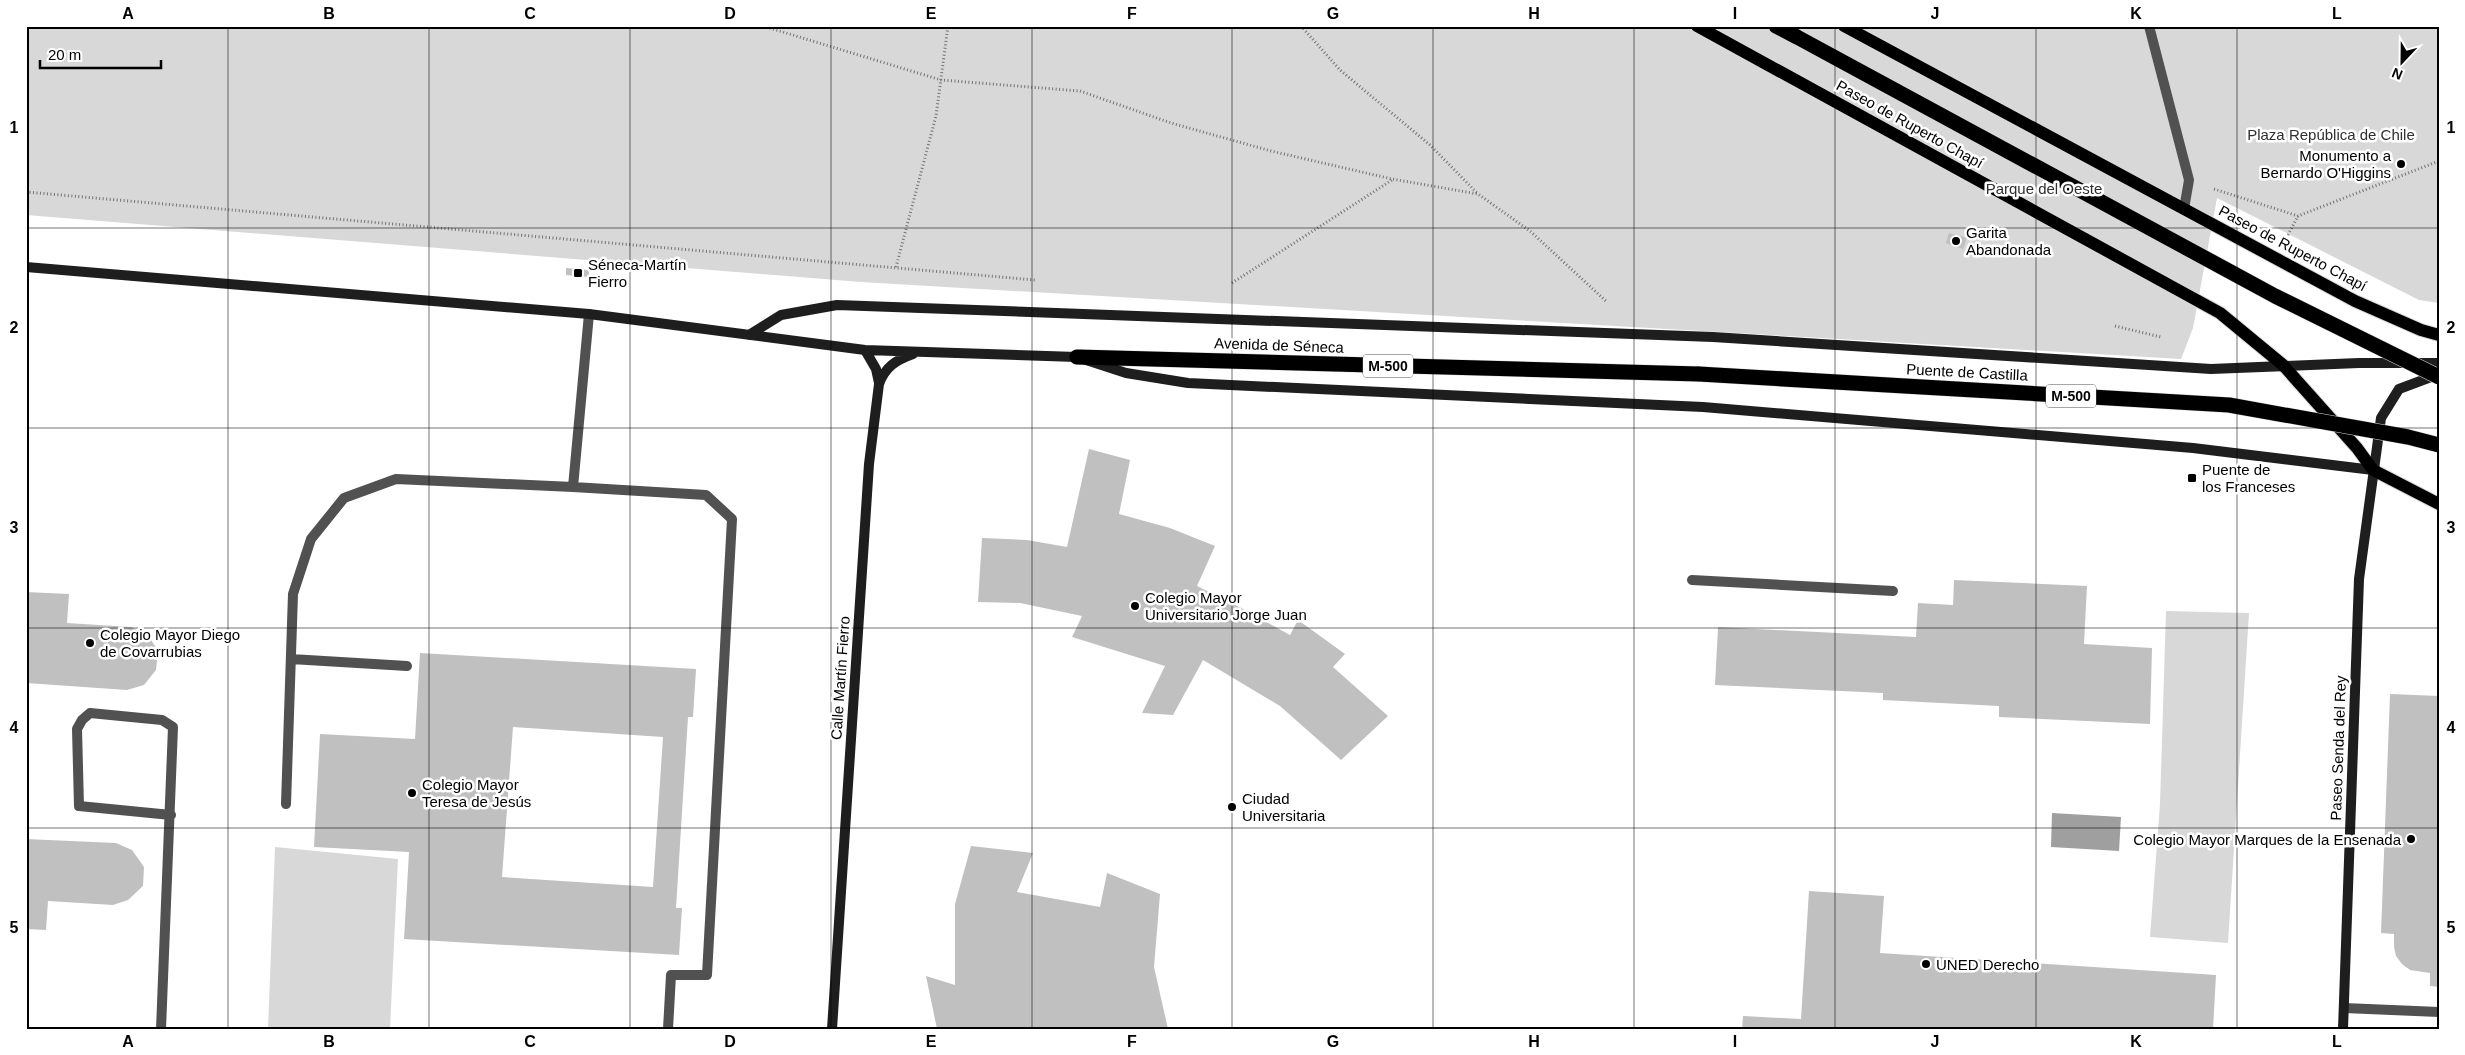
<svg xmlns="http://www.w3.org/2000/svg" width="2465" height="1055" viewBox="0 0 2465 1055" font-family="Helvetica,sans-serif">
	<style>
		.green { fill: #d8d8d8 }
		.water { fill: #9f9f9f }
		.building { fill: #c0c0c0; fill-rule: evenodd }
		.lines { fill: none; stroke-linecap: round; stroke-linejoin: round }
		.primary-casing { stroke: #dbdbdb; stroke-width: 14 }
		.highway-casing { stroke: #dbdbdb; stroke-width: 16 }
		.path { stroke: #737373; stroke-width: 3; stroke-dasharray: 1 2.5; stroke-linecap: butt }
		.lane { stroke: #515151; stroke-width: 10 }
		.street { stroke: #515151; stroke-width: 10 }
		.secondary { stroke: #1e1e1e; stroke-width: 10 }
		.primary { stroke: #000; stroke-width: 12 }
		.highway { stroke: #000; stroke-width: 15 }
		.highway-bridge-casing { stroke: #dbdbdb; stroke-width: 16; stroke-linecap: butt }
		.highway-bridge { stroke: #000; stroke-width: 15 }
		.grid { fill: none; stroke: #000; stroke-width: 1; stroke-opacity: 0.55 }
		.poi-dot { fill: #000; stroke: #fff; stroke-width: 2 }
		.labels { text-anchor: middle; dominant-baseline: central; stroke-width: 5; stroke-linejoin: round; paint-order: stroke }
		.shield { fill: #fff; stroke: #4c4c4c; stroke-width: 1 }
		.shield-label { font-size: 14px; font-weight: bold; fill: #000 }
		.street-label { font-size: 15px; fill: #000; stroke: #fff }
		.park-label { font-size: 15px; fill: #2f2f2f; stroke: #fff }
		.poi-label { font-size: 15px; fill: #000; stroke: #fff; text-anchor: start }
		.neatline { fill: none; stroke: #000; stroke-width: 2 }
		.grid-label { font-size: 16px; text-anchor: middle; font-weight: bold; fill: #000 }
	</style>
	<rect width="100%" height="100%" fill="#fff"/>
	<!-- green -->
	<path class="green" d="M26,26H2439V303L2419,300L2217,198L2193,328L2181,359L861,282L26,215Z
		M2166,611L2249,613L2228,943L2150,937L2160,804Z
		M275,847L398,859L390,1029H268Z"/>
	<!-- water -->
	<path class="water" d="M2052,813L2121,817L2119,851L2051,847Z"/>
	<!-- building -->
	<path class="building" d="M1949,233L1967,238L1963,249L1946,243Z
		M566,268L589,270V277L566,275Z
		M1089,449L1130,460L1119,514L1170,528L1215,546L1197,586L1243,609L1290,635L1298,620L1345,654L1333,667L1388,716L1341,760L1280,706L1203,660L1173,715L1142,713L1165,666L1072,637L1082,616L1020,603L978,602L982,538L1027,540L1067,547Z
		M1954,580L2087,586L2084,644L2152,648L2150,724L1999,717V706L1883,700V693L1715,685L1718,627L1916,637L1918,603L1953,605Z
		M26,592L69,594L67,623L131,627L148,635L158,651L156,670L144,685L127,690L26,683Z
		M420,653L696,669L693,717H688L676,908H682L679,955L404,939L409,852L314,847L320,734L415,739ZM513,727L663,737L653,887L502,877Z
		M2390,694L2439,696V987L2430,986V973L2410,970L2402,964L2396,956L2394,947V934L2381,933Z
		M26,839L116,843L132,850L144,867L143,886L128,900L113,905L48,901L46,930L26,929Z
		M971,846L1033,853L1017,892L1100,907L1107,873L1160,894L1154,967L1168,1029H937L926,976L955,985V904Z
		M1809,891L1884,896L1880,953L2216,975L2213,1029H1742L1743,1016L1801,1019Z"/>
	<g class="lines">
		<defs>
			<path id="primary" d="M1697,26L2220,313L2283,365L2357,448L2373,470L2439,504
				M1844,26L2355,301L2421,330L2439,335"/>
			<path id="highway" d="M1776,26L1797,37
				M1077,357L1699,374"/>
		</defs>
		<!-- primary casing -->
		<use href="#primary" class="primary-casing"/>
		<!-- highway casing -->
		<use href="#highway" class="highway-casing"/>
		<!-- path -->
		<path class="path" d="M763,26L941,80L1080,91L1171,123L1271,151L1392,179L1478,194L1530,231L1607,302
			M1301,26L1340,70L1430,145L1478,194
			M2214,189L2298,216L2439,161
			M26,192L1035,280
			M2288,235L2298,216
			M896,267L936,116L948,26
			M1232,283L1392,180
			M2115,326L2161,337"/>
		<!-- lane -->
		<path class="lane" d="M573,487L706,495L732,519L707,975H671L668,1029
			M1692,580L1893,591
			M291,659L407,666
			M286,804L293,594L311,539L344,498L396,479L573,487L589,314
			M2344,1008L2439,1012
			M161,1029L173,727L162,720L90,713L82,720L77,729L79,806L171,815"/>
		<!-- street -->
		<path class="street" d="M2149,26L2189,180L2184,209"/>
		<!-- secondary -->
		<path class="secondary" d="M26,267L589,314L865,350L1077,357L1126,373L1188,383L1703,407L2193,448L2373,470
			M749,335L781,315L837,305L1713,337L2211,369L2359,363H2439
			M865,350L876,369L879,383
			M832,1029L869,464L879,384C885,367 896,360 913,354
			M2343,1029L2359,579L2381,418L2399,389L2439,374"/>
		<!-- primary -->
		<use href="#primary" class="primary"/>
		<!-- highway -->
		<use href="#highway" class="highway"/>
		<defs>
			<path id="highway-bridge" d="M1797,37L2275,296L2439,377
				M1699,374L2229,405L2408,437L2439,445"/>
		</defs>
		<!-- highway-bridge casing -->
		<use href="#highway-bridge" class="highway-bridge-casing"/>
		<!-- highway-bridge -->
		<use href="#highway-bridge" class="highway-bridge"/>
	</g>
	<!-- grid -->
	<path class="grid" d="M228,26V1029M429,26V1029M630,26V1029M831,26V1029M1032,26V1029M1232,26V1029M1433,26V1029M1634,26V1029M1835,26V1029M2036,26V1029M2237,26V1029M26,228H2439M26,428H2439M26,628H2439M26,828H2439"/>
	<!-- markers -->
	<g class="poi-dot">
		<circle cx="2401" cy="164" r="5"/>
		<circle cx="1956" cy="241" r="5"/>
		<rect x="573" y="268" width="10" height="10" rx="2.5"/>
		<rect x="2187" y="473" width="10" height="10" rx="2.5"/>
		<circle cx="1135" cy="606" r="5"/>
		<circle cx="90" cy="643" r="5"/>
		<circle cx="412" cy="793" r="5"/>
		<circle cx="1232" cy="807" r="5"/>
		<circle cx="2411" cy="839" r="5"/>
		<circle cx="1926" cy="964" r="5"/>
	</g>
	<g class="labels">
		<!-- shield labels -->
		<g class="shield">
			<rect x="1363" y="354.5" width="50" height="23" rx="4"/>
			<rect x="2046" y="384.5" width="50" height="23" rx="4"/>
		</g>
		<g class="shield-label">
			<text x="1388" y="366">M-500</text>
			<text x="2071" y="396">M-500</text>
		</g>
		<!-- street labels -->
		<g class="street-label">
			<text transform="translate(1910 124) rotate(29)">Paseo de Ruperto Chapí</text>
			<text transform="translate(2293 248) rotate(28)">Paseo de Ruperto Chapí</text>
			<text transform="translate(1279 345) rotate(2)">Avenida de Séneca</text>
			<text transform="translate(1967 372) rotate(3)">Puente de Castilla</text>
			<text transform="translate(840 678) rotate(-86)">Calle Martín Fierro</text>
			<text transform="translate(2338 748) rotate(-88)">Paseo Senda del Rey</text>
		</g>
		<!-- park labels -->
		<g class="park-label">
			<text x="2331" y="134">Plaza República de Chile</text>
			<text x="2044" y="188">Parque del Oeste</text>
		</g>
		<!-- poi labels -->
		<g class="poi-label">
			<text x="2391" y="155" text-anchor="end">Monumento a<tspan x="2391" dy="17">Bernardo O'Higgins</tspan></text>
			<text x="1966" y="232">Garita<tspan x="1966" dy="17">Abandonada</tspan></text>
			<text x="588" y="264">Séneca-Martín<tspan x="588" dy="17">Fierro</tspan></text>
			<text x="2202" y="469">Puente de<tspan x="2202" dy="17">los Franceses</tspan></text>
			<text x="1145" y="597">Colegio Mayor<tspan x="1145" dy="17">Universitario Jorge Juan</tspan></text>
			<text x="100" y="634">Colegio Mayor Diego<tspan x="100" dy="17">de Covarrubias</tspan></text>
			<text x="422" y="784">Colegio Mayor<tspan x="422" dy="17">Teresa de Jesús</tspan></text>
			<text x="1242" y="798">Ciudad<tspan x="1242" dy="17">Universitaria</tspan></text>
			<text x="2401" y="839" text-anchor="end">Colegio Mayor Marques de la Ensenada</text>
			<text x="1936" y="964">UNED Derecho</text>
		</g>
	</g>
	<!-- border -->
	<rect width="2465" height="1055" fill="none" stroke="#ffffff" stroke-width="55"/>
	<!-- north arrow -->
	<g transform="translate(2402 62) rotate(202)" stroke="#ffffff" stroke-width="4" paint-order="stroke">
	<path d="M0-4L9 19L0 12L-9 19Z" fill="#000000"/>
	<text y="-8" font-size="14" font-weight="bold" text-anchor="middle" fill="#000000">N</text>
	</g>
	<!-- scale -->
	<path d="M40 60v8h121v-8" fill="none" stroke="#000000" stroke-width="2.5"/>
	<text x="48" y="60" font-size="15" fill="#000000" stroke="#ffffff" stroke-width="4" paint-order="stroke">20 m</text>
	<rect x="28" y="28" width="2410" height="1000" class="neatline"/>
	<g class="grid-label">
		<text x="128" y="19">A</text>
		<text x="329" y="19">B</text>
		<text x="530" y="19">C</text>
		<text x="730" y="19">D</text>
		<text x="931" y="19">E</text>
		<text x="1132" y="19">F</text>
		<text x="1333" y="19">G</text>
		<text x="1534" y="19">H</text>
		<text x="1735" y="19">I</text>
		<text x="1935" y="19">J</text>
		<text x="2136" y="19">K</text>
		<text x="2337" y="19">L</text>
		<text x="14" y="133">1</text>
		<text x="2451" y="133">1</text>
		<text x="14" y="333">2</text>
		<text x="2451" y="333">2</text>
		<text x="14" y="533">3</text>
		<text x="2451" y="533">3</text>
		<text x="14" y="733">4</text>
		<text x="2451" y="733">4</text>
		<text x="14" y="933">5</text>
		<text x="2451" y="933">5</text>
		<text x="128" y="1047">A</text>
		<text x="329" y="1047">B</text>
		<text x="530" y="1047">C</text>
		<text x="730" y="1047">D</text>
		<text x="931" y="1047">E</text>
		<text x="1132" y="1047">F</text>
		<text x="1333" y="1047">G</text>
		<text x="1534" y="1047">H</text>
		<text x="1735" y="1047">I</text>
		<text x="1935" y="1047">J</text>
		<text x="2136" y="1047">K</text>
		<text x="2337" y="1047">L</text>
	</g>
</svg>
